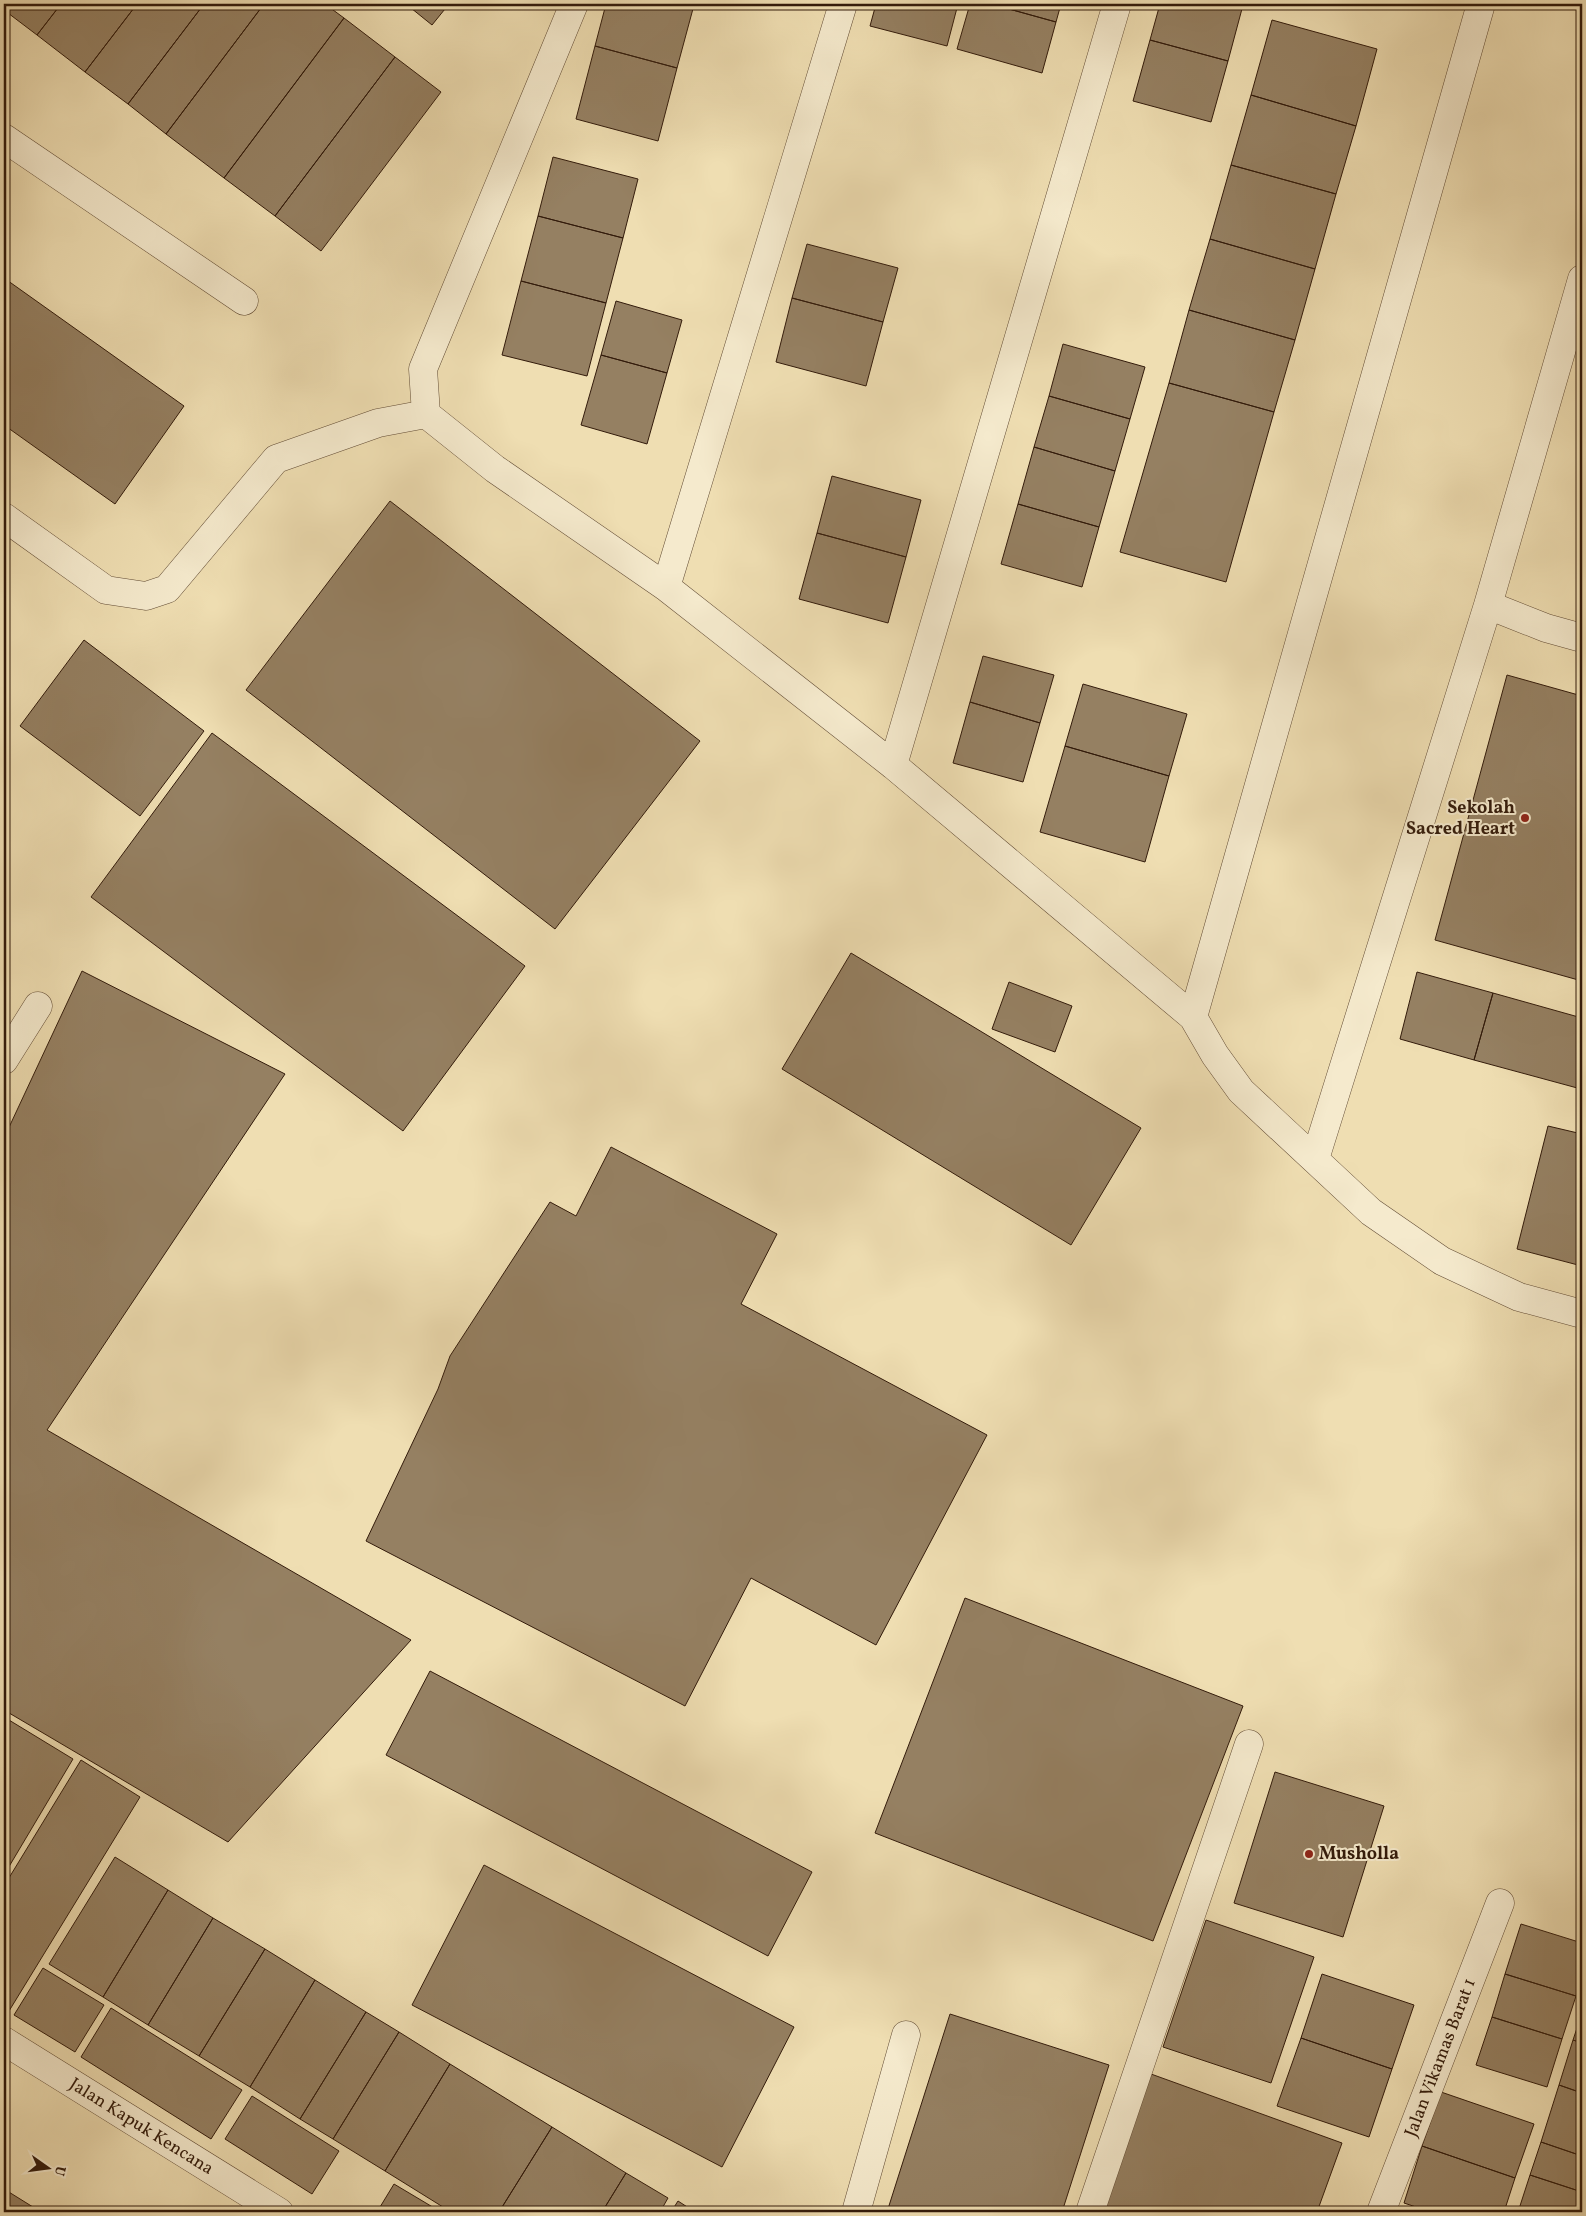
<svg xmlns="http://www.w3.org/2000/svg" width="1586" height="2216" viewBox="0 0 1586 2216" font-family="Vollkorn,serif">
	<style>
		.building { fill: #958062; stroke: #331b0b }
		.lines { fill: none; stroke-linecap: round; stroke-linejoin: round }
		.minor-casing { stroke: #624c35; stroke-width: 29 }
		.minor { stroke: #f5eacd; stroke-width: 28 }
		.poi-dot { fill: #8f2418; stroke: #f5eacd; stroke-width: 2 }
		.labels { text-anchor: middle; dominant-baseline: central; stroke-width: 4; stroke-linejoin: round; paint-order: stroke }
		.poi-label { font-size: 18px; font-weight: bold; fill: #331b0b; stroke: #f5eacd; text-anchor: end }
		.street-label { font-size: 18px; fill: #331b0b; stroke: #f5eacd }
	</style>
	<rect width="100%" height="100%" fill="#efdeb2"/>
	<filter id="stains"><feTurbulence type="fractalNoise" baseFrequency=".004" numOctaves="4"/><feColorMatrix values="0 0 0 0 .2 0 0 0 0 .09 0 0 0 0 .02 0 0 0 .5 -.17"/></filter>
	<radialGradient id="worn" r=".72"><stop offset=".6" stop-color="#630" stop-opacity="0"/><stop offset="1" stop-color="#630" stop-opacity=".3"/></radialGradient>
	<!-- building -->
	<path class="building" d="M4,4H61L37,35L4,10Z
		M61,4H137L85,72L37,35Z
		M137,4H204L128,104L85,72Z
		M204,4H264L166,134L128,104Z
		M264,4H325L344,18L224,178L166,134Z
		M406,4H449L432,25Z
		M606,4L694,5L677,68L595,46Z
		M876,4H958L947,46L870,26Z
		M970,4H991L1056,22L1042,73L957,49Z
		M991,4H1061L1056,22Z
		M1160,4L1243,5L1228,61L1150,40Z
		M344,18L395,57L275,216L224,178Z
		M1272,20L1377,49L1356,126L1251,95Z
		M1150,40L1228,61L1211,122L1133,101Z
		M595,46L677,68L658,141L576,119Z
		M395,57L441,92L321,251L275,216Z
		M1251,95L1356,126L1336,194L1231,165Z
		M553,157L638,179L623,238L538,216Z
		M1231,165L1336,194L1315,269L1210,239Z
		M538,216L623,238L606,303L521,281Z
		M1210,239L1315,269L1295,340L1189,310Z
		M807,244L898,268L883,322L792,298Z
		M4,278L184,406L115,504L4,425Z
		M521,281L606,303L587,376L502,355Z
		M792,298L883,322L866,386L776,362Z
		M616,301L682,320L667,373L601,355Z
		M1189,310L1295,340L1274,412L1169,383Z
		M1063,344L1145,367L1130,419L1049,396Z
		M601,355L667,373L647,444L581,425Z
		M1169,383L1274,412L1226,582L1120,552Z
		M1049,396L1130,419L1115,471L1034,447Z
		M1034,447L1115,471L1099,527L1018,504Z
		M832,476L921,500L906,557L817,533Z
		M390,501L700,741L555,929L246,690Z
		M1018,504L1099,527L1082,587L1001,564Z
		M817,533L906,557L888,623L799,599Z
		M84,640L204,731L140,816L20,726Z
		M983,656L1054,675L1040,723L970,702Z
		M1507,675L1582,696V981L1435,940Z
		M1083,684L1187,714L1169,776L1065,746Z
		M970,702L1040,723L1023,782L953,763Z
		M212,733L525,966L403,1131L91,897Z
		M1065,746L1169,776L1145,862L1040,832Z
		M851,953L1141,1128L1071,1245L782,1069Z
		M82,971L285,1074L47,1430L411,1640L228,1842L4,1710V1138Z
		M1417,972L1493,993L1474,1060L1400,1039Z
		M1009,982L1072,1006L1055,1052L992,1029Z
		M1493,993L1582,1018L1581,1089L1474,1060Z
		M1548,1126L1582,1134V1248L1578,1265L1517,1249Z
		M611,1147L777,1234L741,1304L987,1435L876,1645L751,1578L685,1706L366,1541L438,1389L450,1356L550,1202L576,1216Z
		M1582,1248V1266L1578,1265Z
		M965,1598L1243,1706L1153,1941L875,1833Z
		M430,1671L812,1872L768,1956L386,1755Z
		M4,1717L73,1759L4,1875Z
		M81,1760L140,1797L9,2011L4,2008V1886Z
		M1275,1772L1384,1806L1343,1937L1234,1903Z
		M115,1857L168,1890L103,1997L49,1964Z
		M484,1865L794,2027L722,2167L412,2005Z
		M168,1890L213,1918L148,2025L103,1997Z
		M213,1918L265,1949L199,2056L148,2025Z
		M1206,1920L1314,1957L1271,2083L1163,2047Z
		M1521,1924L1582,1943V1975L1576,1996L1505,1974Z
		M265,1949L315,1980L250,2087L199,2056Z
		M43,1968L104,2005L75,2052L14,2015Z
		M1322,1974L1414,2005L1392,2069L1301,2038Z
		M1505,1974L1576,1996L1562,2039L1492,2017Z
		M315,1980L366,2012L300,2119L250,2087Z
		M111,2008L242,2090L211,2139L81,2057Z
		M366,2012L399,2032L333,2139L300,2119Z
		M1582,2013V2043L1573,2040Z
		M950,2014L1109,2065L1062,2212H887Z
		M1492,2017L1562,2039L1547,2087L1476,2065Z
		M399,2032L450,2064L385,2171L333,2139Z
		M1301,2038L1392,2069L1369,2137L1277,2106Z
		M1573,2040L1582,2043V2093L1559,2085Z
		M450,2064L552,2127L499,2212H451L385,2171Z
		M1151,2074L1342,2143L1317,2212H1102Z
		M1559,2085L1582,2093V2156L1541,2142Z
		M1441,2092L1534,2124L1515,2178L1422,2146Z
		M252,2096L339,2151L312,2194L225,2139Z
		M552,2127L626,2173L602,2212H499Z
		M1541,2142L1582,2156V2192L1530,2175Z
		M1422,2146L1515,2178L1504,2212H1431L1404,2203Z
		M626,2173L668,2198L660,2212H602Z
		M1530,2175L1582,2192V2212H1518Z
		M394,2184L441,2212H377Z
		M4,2189L41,2212H4Z
		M678,2201L695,2212H671Z"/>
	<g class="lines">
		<defs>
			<path id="minor" d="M4,138L244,301
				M426,414L423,369L574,4
				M4,517L106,590L146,596L167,589L276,459L378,423L426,414L495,469L666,587L893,765L1193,1017L1215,1055L1241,1091L1371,1212L1442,1261L1519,1297L1582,1314
				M666,587L843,4
				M1488,605L1546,628L1582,638
				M893,765L1117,4
				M1193,1017L1481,4
				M4,1060L38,1006
				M1315,1159L1488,605L1582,279
				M4,2041L279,2212
				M856,2212L906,2035
				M1090,2212L1249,1744
				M1381,2212L1500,1903"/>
		</defs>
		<!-- minor casing -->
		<use href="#minor" class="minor-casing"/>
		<!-- minor -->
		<use href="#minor" class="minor"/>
	</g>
	<!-- markers -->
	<g class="poi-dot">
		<circle cx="1525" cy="818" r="5"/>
		<circle cx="1309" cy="1854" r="5"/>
	</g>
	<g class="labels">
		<!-- poi labels -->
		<g class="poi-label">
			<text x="1515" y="808">Sekolah<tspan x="1515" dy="21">Sacred Heart</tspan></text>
			<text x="1319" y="1854" text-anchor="start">Musholla</text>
		</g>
		<!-- street labels -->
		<g class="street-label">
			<text transform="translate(1441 2058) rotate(-69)">Jalan Vikamas Barat 1</text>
			<text transform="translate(141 2127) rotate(32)">Jalan Kapuk Kencana</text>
		</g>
	</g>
	<!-- margin -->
	<rect width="1586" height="2216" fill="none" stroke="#efdeb2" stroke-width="20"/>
	<rect x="5" y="5" width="1576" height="2206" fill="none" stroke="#331b0b" stroke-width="2.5"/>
	<rect x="10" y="10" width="1566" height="2196" fill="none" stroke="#331b0b"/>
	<!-- north arrow -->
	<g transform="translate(48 2168) rotate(104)" stroke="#f5eacd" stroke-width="4" paint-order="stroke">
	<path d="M0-4L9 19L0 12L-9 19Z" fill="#331b0b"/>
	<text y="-8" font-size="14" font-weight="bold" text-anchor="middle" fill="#331b0b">U</text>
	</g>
	<rect width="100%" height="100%" filter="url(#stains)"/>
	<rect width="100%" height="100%" fill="url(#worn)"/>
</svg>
